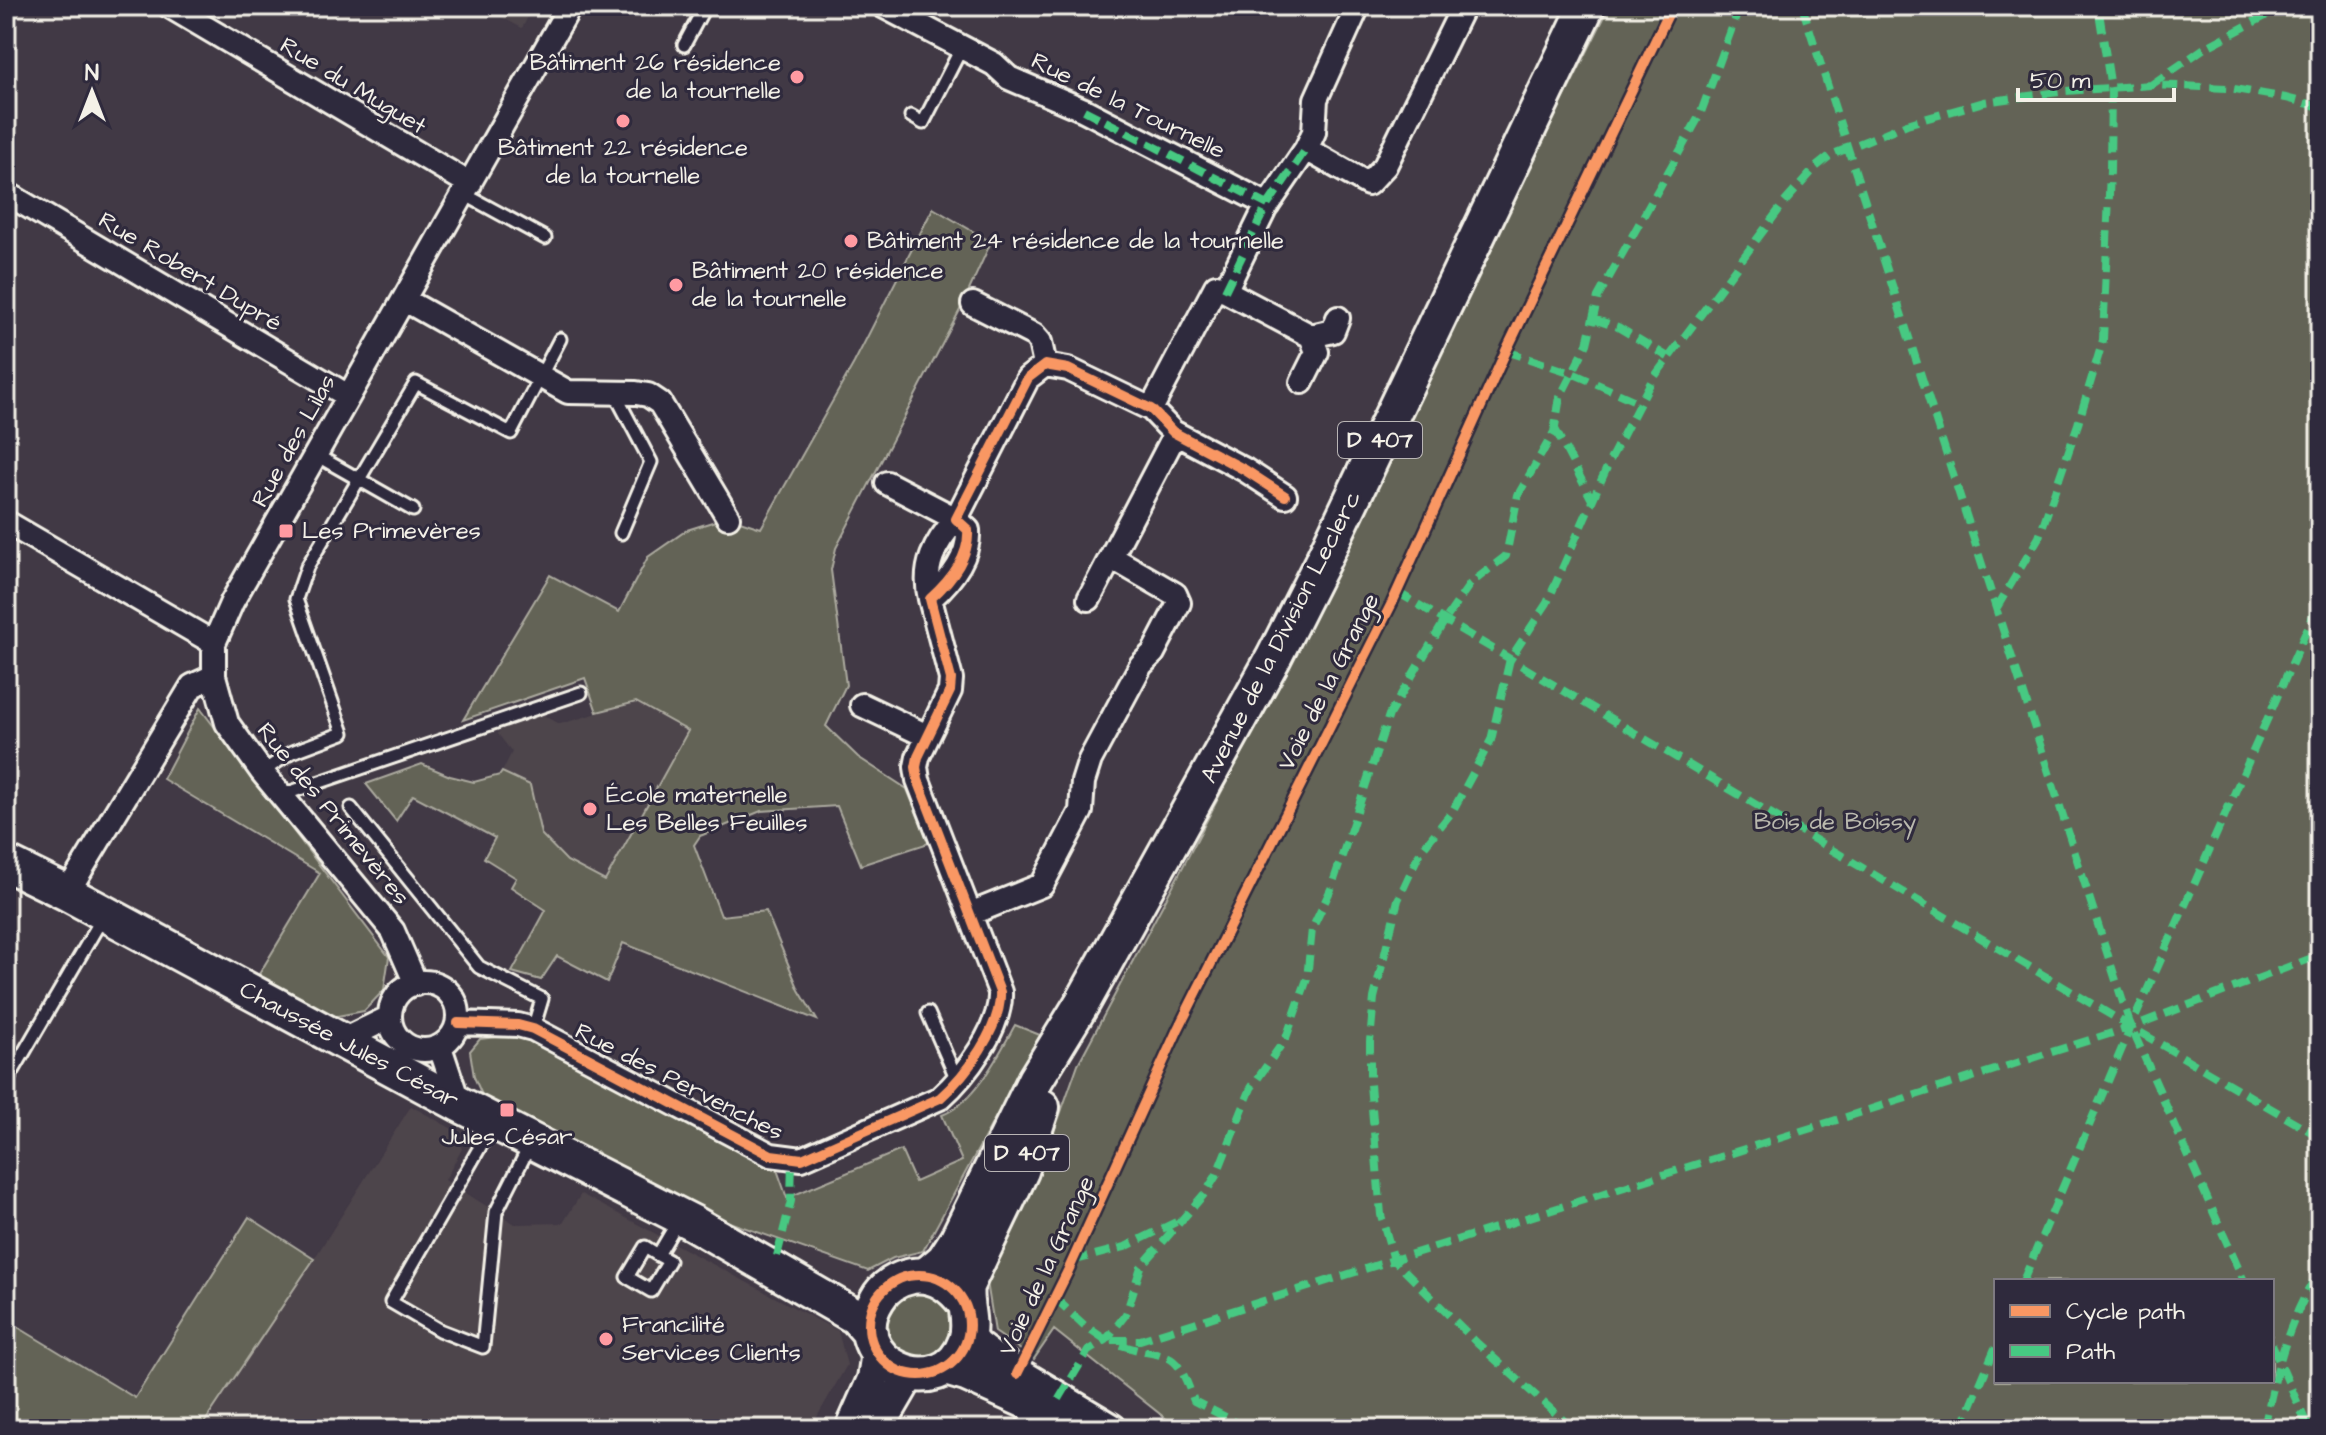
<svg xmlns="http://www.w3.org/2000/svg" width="2326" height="1435" viewBox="0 0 2326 1435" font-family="'Architects Daughter',sans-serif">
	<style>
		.built { fill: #4d444b }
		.green { fill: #636456; stroke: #acaa9f; stroke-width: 2; fill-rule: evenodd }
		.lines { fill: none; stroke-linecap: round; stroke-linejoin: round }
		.lane-casing { stroke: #f4f1e8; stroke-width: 17 }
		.street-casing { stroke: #f4f1e8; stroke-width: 28 }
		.secondary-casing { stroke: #f4f1e8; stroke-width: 36 }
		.primary-casing { stroke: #f4f1e8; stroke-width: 40 }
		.lane { stroke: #2f2a3d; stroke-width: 11 }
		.street { stroke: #2f2a3d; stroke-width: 22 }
		.secondary { stroke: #2f2a3d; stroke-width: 30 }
		.primary { stroke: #2f2a3d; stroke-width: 34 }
		.quiet { stroke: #46c982; stroke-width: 8; stroke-dasharray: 16 8; stroke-linecap: butt }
		.cycleway-casing { stroke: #2f2a3d; stroke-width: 15 }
		.cycleway { stroke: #f99763; stroke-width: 10 }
		.poi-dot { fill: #ff9aa2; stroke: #2f2a3d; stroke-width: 3 }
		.labels { text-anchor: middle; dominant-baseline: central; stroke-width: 6; stroke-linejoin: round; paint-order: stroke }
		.shield { fill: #2f2a3d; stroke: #b9b5b5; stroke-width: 2 }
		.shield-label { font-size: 22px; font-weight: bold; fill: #f4f1e8 }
		.poi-label { font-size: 24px; fill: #f4f1e8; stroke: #2f2a3d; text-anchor: start }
		.street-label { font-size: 24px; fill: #f4f1e8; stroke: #2f2a3d }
		.park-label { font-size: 24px; fill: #bab9ae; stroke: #2f2a3d }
	</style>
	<rect width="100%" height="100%" fill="#413945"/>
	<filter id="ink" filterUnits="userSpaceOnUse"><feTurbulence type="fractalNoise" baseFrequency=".0125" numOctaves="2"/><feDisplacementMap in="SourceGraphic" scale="16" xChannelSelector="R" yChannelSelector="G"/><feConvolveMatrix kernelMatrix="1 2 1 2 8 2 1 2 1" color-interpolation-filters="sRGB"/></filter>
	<g filter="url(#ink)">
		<!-- built -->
		<path class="built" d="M481,6H534L522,28Z
			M636,702L688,732L605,881L567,861L541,834L530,785L502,772L512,752L498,734L504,719L532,709L560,724Z
			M411,1106L456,1131L462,1149L445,1180L515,1224L563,1223L581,1194L838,1331L847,1365L810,1429H200L314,1259Z"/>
		<!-- green -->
		<path class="green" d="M1610,6H2320V1429H1179L1054,1330L1034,1359L995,1332L987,1282L1050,1143L1078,1064L1178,876L1368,509L1474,279ZM1996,1281H2272V1381H1996Z
			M933,208L991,242L961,308L836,548L831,570L846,685L826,726L858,757L907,789L929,843L861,865L837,806L761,811L700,836L694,845L721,916L766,911L799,990L817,1020L623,943L607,982L557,956L541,980L512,972L546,910L511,887L516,878L484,858L495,838L413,795L396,821L366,784L422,764L450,776L474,782L500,775L502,772L530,785L541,834L567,861L605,881L688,731L636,702L597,712L585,678L463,720L550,575L619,612L648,557L687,530L728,517L761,528L854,363Z
			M200,708L389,957L384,990L364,1011L332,1017L258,976L320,873L163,779Z
			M1015,1025L1040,1035L923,1251L893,1258L868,1271L726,1221L486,1104L474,1077L470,1051L480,1039L520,1034L775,1164L787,1198L901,1150L915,1182L962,1161L942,1115C975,1103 999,1054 1015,1025Z
			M249,1217L314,1259L200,1429H6V1342L16,1326L135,1398Z
			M937,1289L959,1326L940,1358H901C877,1321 877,1326 903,1290Z"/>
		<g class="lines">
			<defs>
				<path id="lane" d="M684,45L705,6
					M911,116L923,123L962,47
					M464,194L545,238
					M615,394L651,462L621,533
					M316,455L413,510
					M262,772L292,752L343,733L296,599L307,567L416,383L511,433L560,339
					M282,795L581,693
					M351,808L479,967L542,999L533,1029
					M928,1013L958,1082
					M6,1083L104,915
					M492,1126L391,1302L439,1330L483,1347L496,1212L531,1143
					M658,1255L645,1247L627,1277L651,1291L669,1261L658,1255L678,1221
					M1020,1429L1034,1408"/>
				<path id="street" d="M169,6L470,184
					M883,6L994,64L1009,78L1084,110L1268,205
					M1306,149L1368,184L1385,166L1462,9L1460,6
					M6,193L348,396
					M1225,291L1265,209L1306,149L1314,132L1316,99L1358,6
					M405,300L568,392L636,393L648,395L660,403L728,517
					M973,304L1034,335L1040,342L1045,365
					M1311,336L1333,331L1338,318
					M1151,409L1216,286L1311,336L1317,352L1302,382
					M887,483L956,519C935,543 922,566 930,599
					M6,522L214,643
					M1089,599L1171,442L1173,432
					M862,705L927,736
					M67,893L192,686L214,676
					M970,914L1042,885L1081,811L1083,782L1090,760L1141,665L1153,653L1179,603L1175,594L1111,557
					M390 1016a34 34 0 1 1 68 0a34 34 0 1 1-68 0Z
					M416,984L393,931L262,772L227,723L214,676V643L232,602L570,6
					M458,1023L518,1025L533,1029L771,1155L802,1159L940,1098C965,1076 1002,1027 1000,992L918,780L916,767L918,757L950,691L951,679L930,599C949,582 970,558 968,530L956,519L1028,378L1045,365L1068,369L1151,409L1173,432L1245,470L1285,496
					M343,1040L390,1017
					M440,1047L459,1104"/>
				<path id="secondary" d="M968,1335L976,1346L989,1356L1111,1429
					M942,1369L966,1376L1066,1421
					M851,1429L873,1379L877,1352
					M878,1429L910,1374"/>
				<path id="primary" d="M6,863L67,893L459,1104L693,1223L856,1317L870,1333
					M925,1276L944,1260L957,1240L1035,1080L1084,1000L1274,657L1322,562L1587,6
					M964,1302C951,1285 934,1273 912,1276C897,1279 884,1287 877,1300C839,1360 942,1410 966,1341C973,1322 963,1305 966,1286L1021,1171L1042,1107"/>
			</defs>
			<!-- lane casing -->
			<use href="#lane" class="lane-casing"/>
			<!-- street casing -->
			<use href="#street" class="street-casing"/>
			<!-- secondary casing -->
			<use href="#secondary" class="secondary-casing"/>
			<!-- primary casing -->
			<use href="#primary" class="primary-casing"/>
			<!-- lane -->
			<use href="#lane" class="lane"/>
			<!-- street -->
			<use href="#street" class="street"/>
			<!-- secondary -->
			<use href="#secondary" class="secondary"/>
			<!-- primary -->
			<use href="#primary" class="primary"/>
			<!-- quiet -->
			<path class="quiet" d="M1802,6L2131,1027L2244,1281
				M2151,85L2203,49L2284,6
				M1084,110L1268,205
				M1225,291L1265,209L1306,149
				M1593,319L1618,327L1668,357
				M1506,351L1572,373L1640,403
				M1554,427L1592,500
				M1397,592L2131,1027L2320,1137
				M1996,609L2039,537L2078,424L2103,340L2110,171L2111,88L2098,6
				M777,1256L791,1201L792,1158
				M1072,1261L1125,1247L1176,1222
				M2023,1281L2131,1027L2320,600
				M1055,1298L1084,1325L1106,1340H1140L2131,1027L2320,955
				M1121,1345C1171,1362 1174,1344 1194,1401L1249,1429
				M2272,1345L2309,1429
				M1059,1399L1088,1351L1106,1340L1126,1314L1141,1267L1206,1192L1216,1176L1251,1088L1286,1038L1307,979L1312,929L1331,889L1389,715L1445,620L1470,584L1506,556L1518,495L1554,432L1560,397L1587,344L1598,297L1700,115L1740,6
				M1573,1429L1478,1344L1394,1260L1381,1215L1370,1084V1041L1374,998L1398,900L1420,852L1452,812L1491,740L1510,659L1547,603L1612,456L1652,380L1784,203L1816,167L1831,155L1907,124L1984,102L2066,91L2151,85L2229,88L2286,98L2320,107
				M1961,1429L1996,1346
				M2264,1429C2276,1371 2287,1321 2320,1271"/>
			<defs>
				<path id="cycleway" d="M458,1023L518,1025L533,1029L771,1155L802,1159L940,1098C965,1076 1002,1027 1000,992L918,780L916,767L918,757L950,691L951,679L930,599C949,582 970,558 968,530L956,519L1028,378L1045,365L1068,369L1151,409L1173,432L1245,470L1285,496
					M869 1325a50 50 0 1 1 100 0a50 50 0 1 1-100 0Z
					M1017,1374L1067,1273L1178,1029L1392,603L1506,351L1672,6"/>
			</defs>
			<!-- cycleway casing -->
			<use href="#cycleway" class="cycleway-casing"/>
			<!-- cycleway -->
			<use href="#cycleway" class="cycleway"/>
		</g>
	</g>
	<!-- markers -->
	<g class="poi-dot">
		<circle cx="797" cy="77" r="8"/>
		<circle cx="623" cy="121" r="8"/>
		<circle cx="851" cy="241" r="8"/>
		<circle cx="676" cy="285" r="8"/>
		<rect x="278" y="523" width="16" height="16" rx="4"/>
		<circle cx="590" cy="809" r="8"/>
		<rect x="499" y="1102" width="16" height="16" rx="4"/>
		<circle cx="606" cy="1339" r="8"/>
	</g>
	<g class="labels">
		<!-- shield labels -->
		<g class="shield">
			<rect x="1338" y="422" width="84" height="36" rx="6"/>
			<rect x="985" y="1135" width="84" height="36" rx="6"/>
		</g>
		<g class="shield-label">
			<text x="1380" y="440">D 407</text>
			<text x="1027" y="1153">D 407</text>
		</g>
		<!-- poi labels -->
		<g class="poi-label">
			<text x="781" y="63" text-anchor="end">Bâtiment 26 résidence<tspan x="781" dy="28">de la tournelle</tspan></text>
			<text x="623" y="148" text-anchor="middle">Bâtiment 22 résidence<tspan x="623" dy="28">de la tournelle</tspan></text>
			<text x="867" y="241">Bâtiment 24 résidence de la tournelle</text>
			<text x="692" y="271">Bâtiment 20 résidence<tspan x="692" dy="28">de la tournelle</tspan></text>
			<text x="302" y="531">Les Primevères</text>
			<text x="606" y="795">École maternelle<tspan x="606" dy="28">Les Belles Feuilles</tspan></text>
			<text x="507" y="1137" text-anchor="middle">Jules César</text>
			<text x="622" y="1325">Francilité<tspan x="622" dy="28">Services Clients</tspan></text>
		</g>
		<!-- street labels -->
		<g class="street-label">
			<text transform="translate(353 86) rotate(31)">Rue du Muguet</text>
			<text transform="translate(1128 106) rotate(26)">Rue de la Tournelle</text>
			<text transform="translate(190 272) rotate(31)">Rue Robert Dupré</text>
			<text transform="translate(294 441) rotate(-61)">Rue des Lilas</text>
			<text transform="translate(1281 637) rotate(-63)">Avenue de la Division Leclerc</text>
			<text transform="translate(1329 682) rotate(-63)">Voie de la Grange</text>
			<text transform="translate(333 814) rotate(51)">Rue des Primevères</text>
			<text transform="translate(349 1045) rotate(28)">Chaussée Jules César</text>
			<text transform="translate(679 1082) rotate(27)">Rue des Pervenches</text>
			<text transform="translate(1047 1266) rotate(-65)">Voie de la Grange</text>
		</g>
		<!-- park labels -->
		<g class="park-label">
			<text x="1835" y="822">Bois de Boissy</text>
		</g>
	</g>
	<!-- margin -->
	<rect width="2326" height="1435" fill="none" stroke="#2f2a3d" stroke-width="32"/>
	<rect x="16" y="16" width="2294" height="1403" fill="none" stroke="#f4f1e8" stroke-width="3" filter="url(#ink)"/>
	<!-- legend -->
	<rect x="1994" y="1279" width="280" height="104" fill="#2f2a3d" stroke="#7e7a81" stroke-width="2"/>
	<rect x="2010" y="1305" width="40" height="12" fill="#f99763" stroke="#7e7a81" stroke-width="2"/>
	<text x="2066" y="1319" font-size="24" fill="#f4f1e8">Cycle path</text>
	<rect x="2010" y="1345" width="40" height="12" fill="#46c982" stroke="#7e7a81" stroke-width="2"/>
	<text x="2066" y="1359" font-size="24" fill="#f4f1e8">Path</text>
	<!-- north arrow -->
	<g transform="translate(92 92)" stroke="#2f2a3d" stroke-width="6" paint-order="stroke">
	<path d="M0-6L14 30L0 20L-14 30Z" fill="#f4f1e8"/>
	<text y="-12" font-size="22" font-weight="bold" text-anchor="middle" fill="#f4f1e8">N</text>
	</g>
	<!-- scale -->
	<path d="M2018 88v12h156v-12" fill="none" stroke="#f4f1e8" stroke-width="4"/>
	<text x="2030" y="88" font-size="24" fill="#f4f1e8" stroke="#2f2a3d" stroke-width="6" paint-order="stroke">50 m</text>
</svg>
